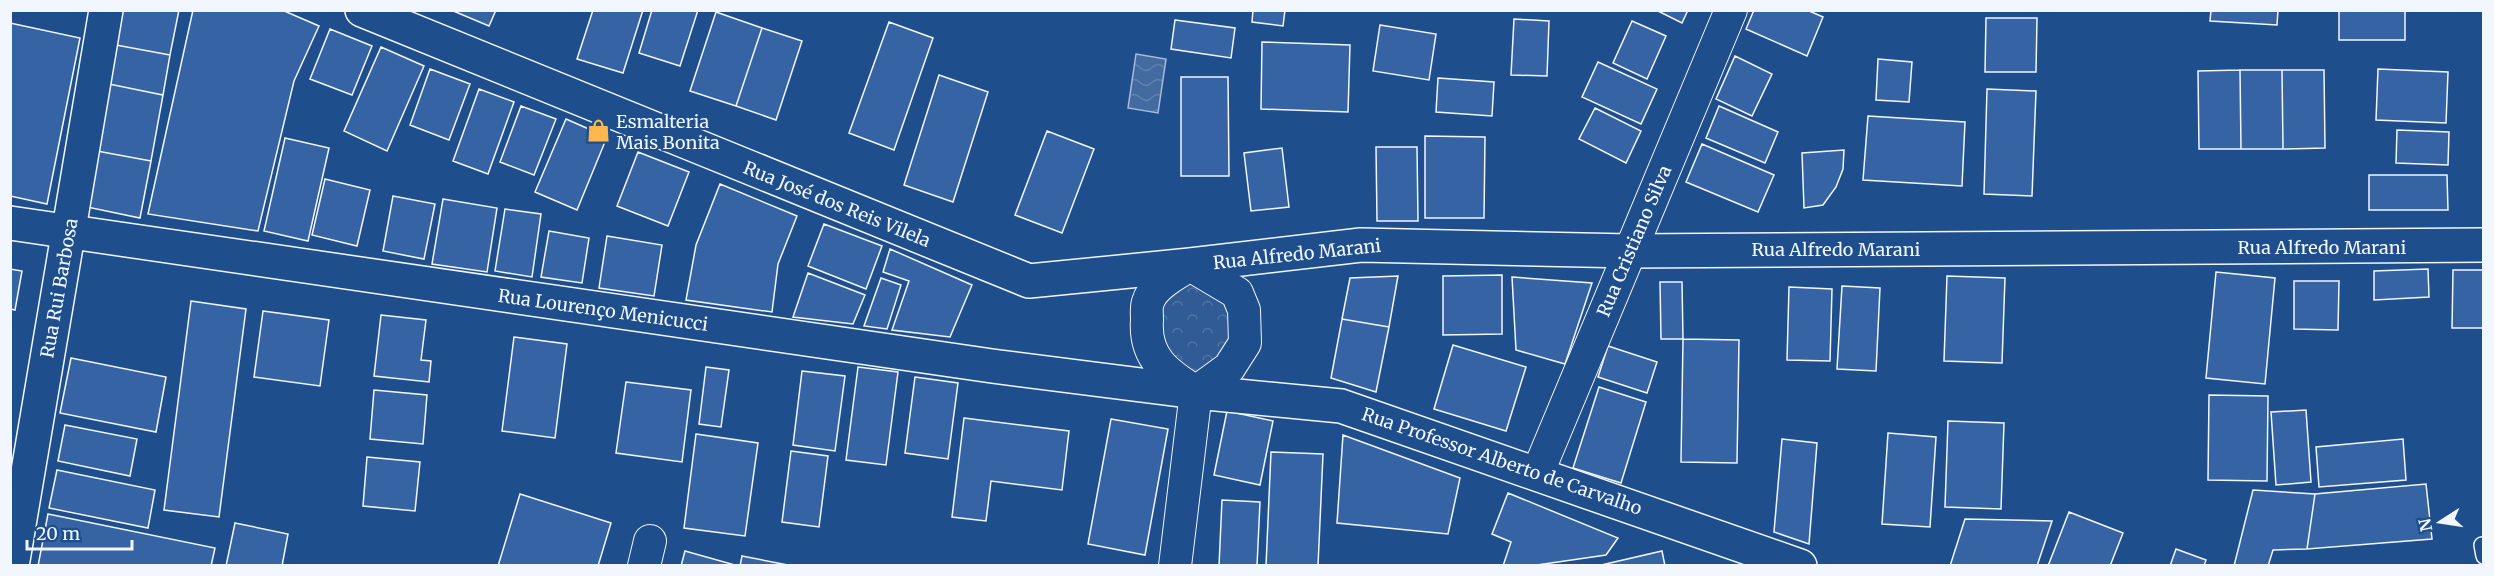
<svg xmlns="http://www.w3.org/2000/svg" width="2494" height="576" viewBox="0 0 2494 576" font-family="Merriweather,serif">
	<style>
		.park { fill: url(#park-crowns); stroke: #a8bbd7; stroke-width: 1.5 }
		.water { fill: url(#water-waves); stroke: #a8bbd7; stroke-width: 1.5 }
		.building { fill: #3563a3; stroke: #f2f6ff; stroke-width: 1.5 }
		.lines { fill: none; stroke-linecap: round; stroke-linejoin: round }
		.service-casing { stroke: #f2f6ff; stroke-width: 18 }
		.minor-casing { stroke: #f2f6ff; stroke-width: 34 }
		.tertiary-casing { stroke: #f2f6ff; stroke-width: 36 }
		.secondary-casing { stroke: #f2f6ff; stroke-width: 36 }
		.service { stroke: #1f4e8c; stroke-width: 15 }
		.minor { stroke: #1f4e8c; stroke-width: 32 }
		.tertiary { stroke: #1f4e8c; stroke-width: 33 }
		.secondary { stroke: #1f4e8c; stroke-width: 33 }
		.labels { text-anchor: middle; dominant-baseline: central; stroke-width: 4.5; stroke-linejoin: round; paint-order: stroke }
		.poi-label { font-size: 18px; fill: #f2f6ff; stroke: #1f4e8c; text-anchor: start }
		.street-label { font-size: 18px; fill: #f2f6ff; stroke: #1f4e8c }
	</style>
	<defs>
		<pattern id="park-crowns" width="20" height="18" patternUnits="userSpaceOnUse" patternTransform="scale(1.5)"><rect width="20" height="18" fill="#305b95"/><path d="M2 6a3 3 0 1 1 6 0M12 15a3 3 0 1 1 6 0" fill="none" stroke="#4e73a5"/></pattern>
		<pattern id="water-waves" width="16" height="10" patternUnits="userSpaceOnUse" patternTransform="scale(1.5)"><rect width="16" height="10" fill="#446ba0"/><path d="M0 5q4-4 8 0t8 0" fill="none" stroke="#5f81ae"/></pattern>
	</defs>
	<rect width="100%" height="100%" fill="#1f4e8c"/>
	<!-- park -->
	<path class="park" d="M1177,280L1201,283L1236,301L1229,361L1192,378L1170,358L1156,333L1155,301Z"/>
	<!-- water -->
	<path class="water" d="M1136,54L1166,59L1158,113L1128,108Z"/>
	<!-- building -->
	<path class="building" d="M122,10H179L170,55L116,45Z
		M193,10H282L319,26L294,81L258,231L148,214Z
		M451,10H496L489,26Z
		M593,10H643L623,73L577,59Z
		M652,10H698L680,66L639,53Z
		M1253,10H1285L1283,26L1252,22Z
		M1656,10H1688L1682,23Z
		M1754,10H1807L1823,17L1807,56L1746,29Z
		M2211,10H2278L2277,25L2210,21Z
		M2339,10H2405V40H2339Z
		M716,12L762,28L736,106L690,91Z
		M1986,18H2037L2036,72H1985Z
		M1514,19L1549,21L1547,76L1511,75Z
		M1175,20L1235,28L1231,58L1171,49Z
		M1632,21L1666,36L1647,79L1613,63Z
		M889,22L933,38L894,150L849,133Z
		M10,23L80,38L47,204L10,196Z
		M1380,25L1436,34L1429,80L1373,71Z
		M762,28L802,41L776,120L736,106Z
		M330,29L372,46L352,95L310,79Z
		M1262,42L1350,45L1348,112L1261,109Z
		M116,45L170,55L163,95L109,84Z
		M381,47L424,66L387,151L344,131Z
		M1735,56L1772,74L1752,116L1716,99Z
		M1878,59L1912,62L1909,102L1876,100Z
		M1598,62L1657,89L1641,124L1582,97Z
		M430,69L470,84L449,140L410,125Z
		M2378,69L2448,72L2446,123L2376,120Z
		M2240,70H2282L2283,149H2241Z
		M2240,70L2241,149H2199L2198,71Z
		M2282,70H2324L2325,148L2283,149Z
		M939,75L988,92L953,202L904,185Z
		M1181,77H1228L1229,176H1181Z
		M1438,78L1494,82L1492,116L1436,112Z
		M109,84L163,95L151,161L97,151Z
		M479,89L514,102L488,174L453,161Z
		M1987,89L2036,91L2032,196L1984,194Z
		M521,106L556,119L534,175L500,162Z
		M1719,106L1778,132L1765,163L1706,138Z
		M1595,108L1641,131L1626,163L1579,139Z
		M1868,116L1965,122L1962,186L1863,180Z
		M566,119L607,137L577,210L535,192Z
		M2397,130L2449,132L2448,165L2396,163Z
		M1047,131L1094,149L1062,233L1015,215Z
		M1425,136L1485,137L1484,218H1425Z
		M285,138L329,148L308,241L264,231Z
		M1702,144L1774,175L1758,212L1686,182Z
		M1376,147H1417L1418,221H1377Z
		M1282,148L1289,207L1251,211L1244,153Z
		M1844,150L1843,169L1836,187L1823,205L1804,208L1802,153Z
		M97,151L151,161L140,218L87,207Z
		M638,152L689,172L668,226L617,206Z
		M2369,175H2447L2448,210H2369Z
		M325,179L370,190L357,246L312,235Z
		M720,184L797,216L778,264L772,312L686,300L696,245Z
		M393,196L435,204L424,259L383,251Z
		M443,199L497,208L487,272L432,264Z
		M505,209L541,214L532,277L495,271Z
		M824,224L882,246L866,289L808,266Z
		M549,231L589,238L582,283L541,277Z
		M607,236L662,245L654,296L599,288Z
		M890,249L972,285L950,337L892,330L909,281L883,272Z
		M10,269L22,271L15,310L10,309Z
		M2428,269L2429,297L2374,300V271Z
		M2453,270H2484V328H2452Z
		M2216,272L2275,278L2265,384L2206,378Z
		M808,273L865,295L853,324L793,317Z
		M1502,275V334L1443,335V276Z
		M1398,276L1389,327L1342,319L1350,278Z
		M1947,276L2005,278L2002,363L1944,361Z
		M1512,277L1592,283L1565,364L1516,350Z
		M881,278L901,285L887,329L864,326Z
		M2294,281H2339L2338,330L2294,329Z
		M1660,282H1682L1683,339H1661Z
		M1842,286L1880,288L1876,371L1837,369Z
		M1789,287L1832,289L1830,361L1787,360Z
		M191,301L246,309L219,517L164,510Z
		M263,311L329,320L320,386L254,377Z
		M381,315L426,320L421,360L431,361L429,382L374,376Z
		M1342,319L1389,327L1376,392L1331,378Z
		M514,337L567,344L555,438L502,431Z
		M1683,339L1739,340L1737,463L1681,462Z
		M1453,345L1526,367L1506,431L1434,409Z
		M1608,346L1657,362L1647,393L1598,377Z
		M71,358L166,377L156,432L60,413Z
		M706,367L729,370L721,427L699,424Z
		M858,367L898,372L886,465L846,460Z
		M802,371L845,376L835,451L793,445Z
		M915,377L958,383L948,459L905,453Z
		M626,382L691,390L682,462L616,453Z
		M1599,387L1646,402L1621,483L1573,468Z
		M374,390L427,395L423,444L370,439Z
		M2209,395L2268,396L2267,481L2208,480Z
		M2306,410L2311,482L2276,485L2271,412Z
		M1227,411L1273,421L1260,485L1214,475Z
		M964,418L1069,431L1062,490L991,481L986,521L952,517Z
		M1111,419L1168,429L1145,555L1088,544Z
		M1948,421L2004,423L2001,509L1945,507Z
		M65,425L137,439L130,476L58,461Z
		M1888,433L1936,437L1930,527L1882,524Z
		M696,434L758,443L745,536L684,528Z
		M1343,435L1460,478L1448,534L1337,523Z
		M1782,439L1817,443L1809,544L1774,532Z
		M2403,439L2406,480L2319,487L2316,447Z
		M791,451L828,456L819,527L782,522Z
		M1271,452L1323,454L1318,566H1266Z
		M367,457L420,462L415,511L363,506Z
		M57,470L155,490L148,528L49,508Z
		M2426,484L2432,539L2307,549L2315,494Z
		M2253,490L2315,494L2307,549L2273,550L2268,566H2234Z
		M1508,493L1618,538L1606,555L1530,566H1503L1511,542L1492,534Z
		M520,494L611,523L598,566H498Z
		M1222,500L1260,502L1257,566H1219Z
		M2069,512L2123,533L2110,566H2048Z
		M48,514L215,548L211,566H38Z
		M1965,519L2052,521L2037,566H1950Z
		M235,523L288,534L282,566H226Z
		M2176,549L2206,560L2204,566H2170Z
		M685,551L735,565V566H681Z
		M1662,551L1665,566H1597Z
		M742,556L793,566H740Z"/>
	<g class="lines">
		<defs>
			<path id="service" d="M2484,545H2482L2484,556"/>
			<path id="minor" d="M1190,265L1237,293L1244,310L1245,343L1229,368L1196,392C1167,374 1144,358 1147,320C1147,315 1146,307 1148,302C1153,285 1176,274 1190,265Z
				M1538,472L1731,10
				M644,566L650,541
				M1175,566L1196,392"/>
			<path id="tertiary" d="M12,566L106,10"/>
			<path id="secondary" d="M362,10L1029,281L1190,265L1361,245L1630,251L2484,245
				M10,223L992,366L1196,392L1341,406L1800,566"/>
		</defs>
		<!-- service casing -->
		<use href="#service" class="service-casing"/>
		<!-- minor casing -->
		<use href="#minor" class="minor-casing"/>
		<!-- tertiary casing -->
		<use href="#tertiary" class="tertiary-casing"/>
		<!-- secondary casing -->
		<use href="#secondary" class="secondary-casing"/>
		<!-- service -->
		<use href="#service" class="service"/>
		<!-- minor -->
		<use href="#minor" class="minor"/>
		<!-- tertiary -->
		<use href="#tertiary" class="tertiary"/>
		<!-- secondary -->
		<use href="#secondary" class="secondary"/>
	</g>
	<!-- icons -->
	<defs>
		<symbol id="shop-bare" viewBox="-9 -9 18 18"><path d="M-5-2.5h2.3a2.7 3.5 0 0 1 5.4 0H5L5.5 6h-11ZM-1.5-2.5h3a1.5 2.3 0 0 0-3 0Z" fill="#ffb74d" stroke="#1f4e8c" stroke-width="2.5" paint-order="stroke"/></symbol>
	</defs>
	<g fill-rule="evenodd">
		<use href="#shop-bare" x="582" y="114" width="33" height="33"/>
	</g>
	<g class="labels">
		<!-- poi labels -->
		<g class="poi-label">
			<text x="616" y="121">Esmalteria<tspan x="616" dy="21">Mais Bonita</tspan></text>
		</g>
		<!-- street labels -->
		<g class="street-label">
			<text transform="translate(837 204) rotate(22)">Rua José dos Reis Vilela</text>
			<text transform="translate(1634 241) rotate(-67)">Rua Cristiano Silva</text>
			<text x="2322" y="247">Rua Alfredo Marani</text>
			<text x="1836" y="249">Rua Alfredo Marani</text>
			<text transform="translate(1297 254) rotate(-6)">Rua Alfredo Marani</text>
			<text transform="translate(59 288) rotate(-80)">Rua Rui Barbosa</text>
			<text transform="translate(603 310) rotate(8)">Rua Lourenço Menicucci</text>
			<text transform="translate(1502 461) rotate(19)">Rua Professor Alberto de Carvalho</text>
		</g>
	</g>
	<!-- border -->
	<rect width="2494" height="576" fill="none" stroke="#f2f6ff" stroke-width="24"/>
	<!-- north arrow -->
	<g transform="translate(2440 522) rotate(258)" stroke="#1f4e8c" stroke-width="4.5" paint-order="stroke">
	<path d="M0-4.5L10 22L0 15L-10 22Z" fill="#f2f6ff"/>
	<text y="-9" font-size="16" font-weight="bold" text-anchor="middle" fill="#f2f6ff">N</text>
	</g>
	<!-- scale -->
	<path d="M27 540v9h105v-9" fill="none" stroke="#f2f6ff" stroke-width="3"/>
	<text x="36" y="540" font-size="18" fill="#f2f6ff" stroke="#1f4e8c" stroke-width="4.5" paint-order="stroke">20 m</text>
</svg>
